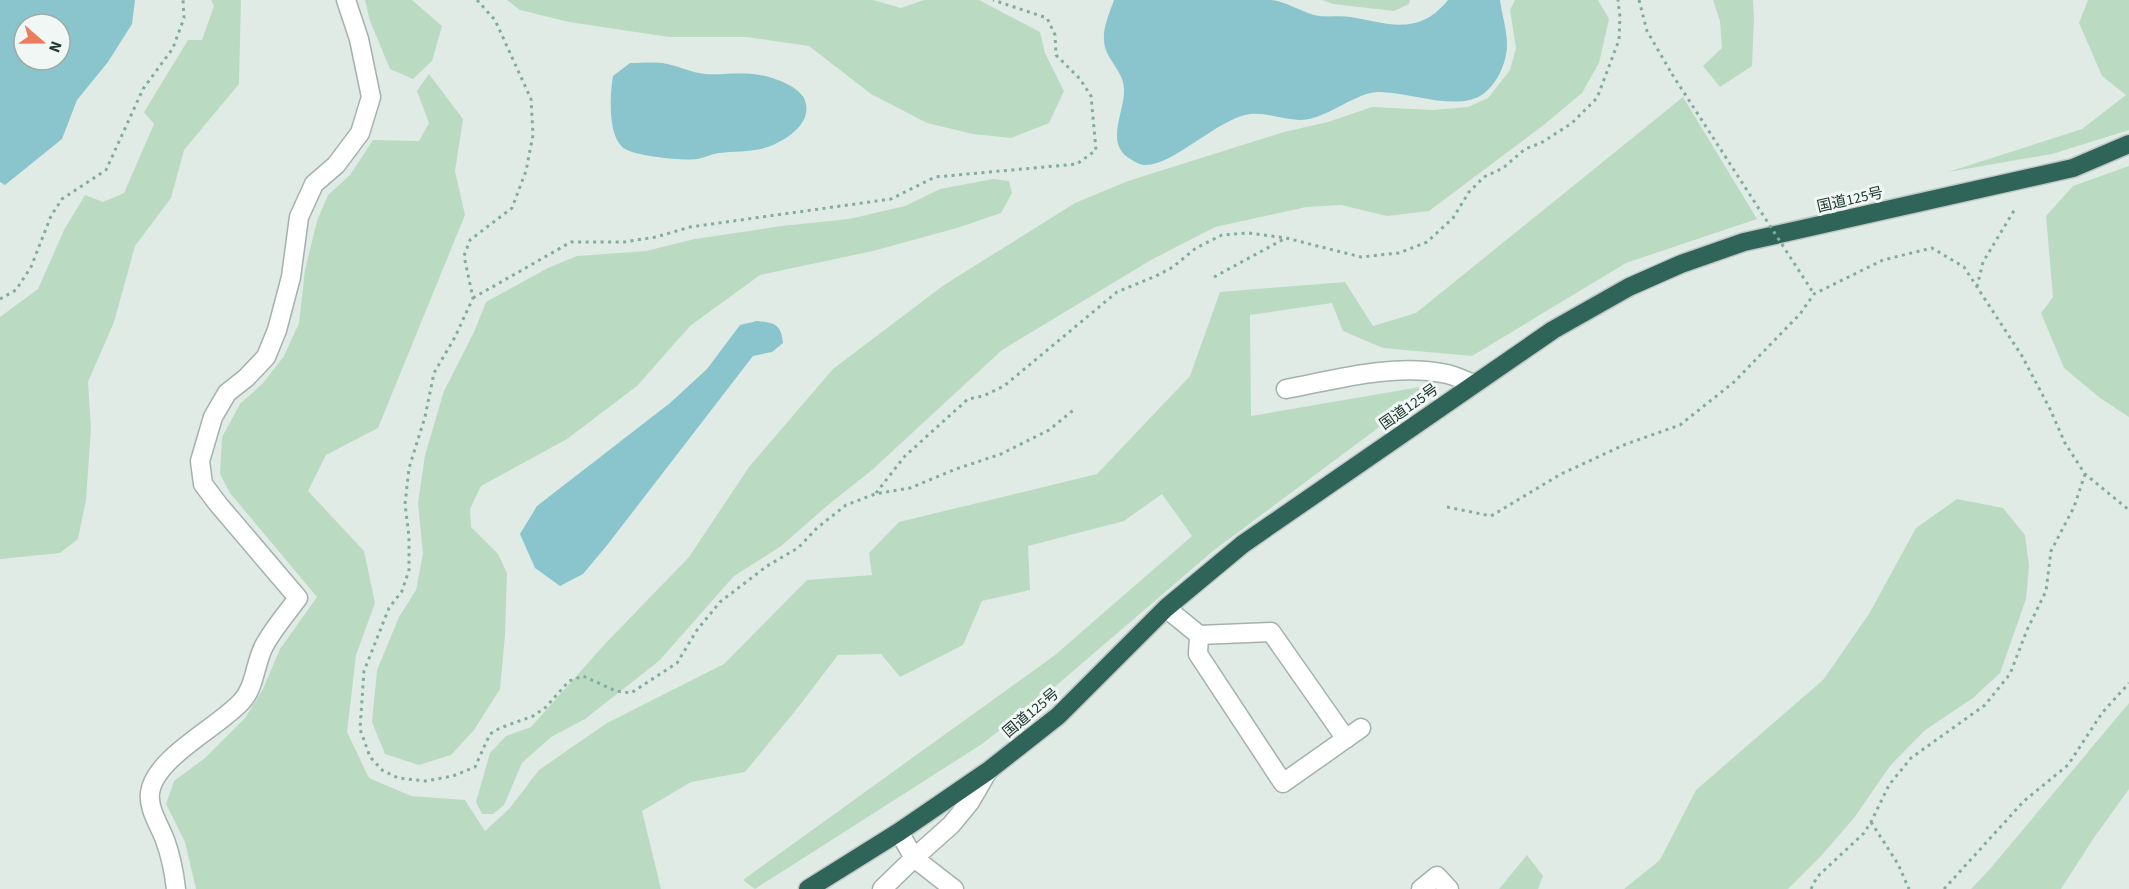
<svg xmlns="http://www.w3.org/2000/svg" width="2129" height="889" viewBox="0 0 2129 889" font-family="'Source Sans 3','Noto Sans JP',sans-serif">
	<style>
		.green { fill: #badbc2 }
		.water { fill: #8ac5ce; fill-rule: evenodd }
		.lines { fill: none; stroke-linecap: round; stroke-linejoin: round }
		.minor-casing { stroke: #a3b2ad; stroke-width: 21 }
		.highway-casing { stroke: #c1c8c6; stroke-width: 21 }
		.path { stroke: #82ad9e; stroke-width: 3; stroke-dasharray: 3 4.5; stroke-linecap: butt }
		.minor { stroke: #fff; stroke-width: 18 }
		.highway { stroke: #2f6559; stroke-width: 18 }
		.path-bridge { stroke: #82ad9e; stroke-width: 3; stroke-dasharray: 3 4.5; stroke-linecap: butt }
		.labels { text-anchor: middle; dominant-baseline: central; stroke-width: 6; stroke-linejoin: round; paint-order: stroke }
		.street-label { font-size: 15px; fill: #223a33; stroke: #f0f7f4 }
	</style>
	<rect width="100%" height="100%" fill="#e0ebe6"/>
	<!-- green -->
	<path class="green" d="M211,0H241L239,84L184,150L171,198L135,246L114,322L88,382L91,429L86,500L78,539L60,553L0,559V317L38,289L64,230L85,195L103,202L124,193L154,124L144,112L188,40H202L214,6Z
		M365,0H412L442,26L432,61L413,79L390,69L370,21Z
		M507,0H873L901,8L924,0H979L1040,32L1045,53L1064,91L1049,123L1011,138L973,134L927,123L871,94L809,46L746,37H669L569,22L520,10Z
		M1322,0H1410L1409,4L1394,11L1333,4Z
		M1515,0H1598L1609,19L1599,63L1582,93L1545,124L1429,211L1387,216L1341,205L1306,207L1215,227L1151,260L1002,350L872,470L828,505L780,547L734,576L659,661L585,719L551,737L522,763L504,805L493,814H482L476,802L490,753L506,736L531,727L604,645L689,557L749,467L833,369L944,285L1075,203L1128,181L1284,132L1328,122L1372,107L1433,110L1468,107L1488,98L1510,70L1516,48L1510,10Z
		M1713,0H1753L1754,18L1752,66L1720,87L1703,66L1722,48L1720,21Z
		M2088,0H2129V130L2052,154L1948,172L2082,129L2126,95L2102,76L2079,23Z
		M429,74L463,119L455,171L465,215L378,428L326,455L308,491L364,551L375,603L356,655L347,732L369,778L411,796L465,800L485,831L509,809L539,770L607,723L724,664L807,580L872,575L869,553L899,522L1097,474L1190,376L1220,292L1345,282L1373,326L1416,313L1683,97L1757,219L1626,263L1472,356L1383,348L1343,331L1332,303L1250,315L1251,416L1437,384L1213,551L1051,690L982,744L755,889L743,880L1055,655L1192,536L1162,494L1124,521L1028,546L1030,590L982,601L963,645L900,677L881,654L838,655L796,710L745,772L691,782L642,811L661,889H196L185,842L166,804L174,781L205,758L245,718L263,689L280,649L317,597L230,493L220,474L222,437L240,404L263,383L284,356L299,323L305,270L317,221L328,195L350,175L373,140L419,141L429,123L417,91Z
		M2129,166V417L2100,398L2064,368L2041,313L2053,297L2046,216L2073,186Z
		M993,179L1009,181L1012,193L1001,213L957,228L873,251L760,275L690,326L637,386L567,439L481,486L470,509L471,527L498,554L507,573L505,635L500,689L474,730L451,755L419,765L385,754L372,722L377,670L399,617L416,590L423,554L418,503L425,455L444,391L474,332L486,302L548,268L577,256L646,251L695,239L782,226L849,219L905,206L940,189Z
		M1957,499L2003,508L2025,535L2029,566L2026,599L2000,673L1973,698L1924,731L1890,766L1854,818L1821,856L1788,889H1624L1660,860L1696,790L1823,680L1869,614L1916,528Z
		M2129,703V789L2093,839L2061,889H1971L1990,869Z
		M1527,855L1543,876L1538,889H1499Z"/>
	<!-- water -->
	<path class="water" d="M0,0H135L132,24L108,62L77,100L62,139L5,185L0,182ZM24,24H60V60H24Z
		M1114,0C1166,0 1219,0 1271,0C1285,1 1300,11 1314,15C1327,18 1338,15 1351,17C1389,24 1419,36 1448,0H1500C1502,15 1507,30 1507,45C1507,63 1496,87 1480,96C1454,111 1406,91 1377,92C1357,93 1330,115 1309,119C1289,123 1270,112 1250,114C1218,118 1172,167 1144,165C1141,165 1135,162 1132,160C1103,145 1125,113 1124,89C1124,71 1104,58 1104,40C1103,26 1110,12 1114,0Z
		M630,63C640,63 651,62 662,63C677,65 691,73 706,74C725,75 746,71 765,76C777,79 797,86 804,98C815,122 787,140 768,147C752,152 735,151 719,153C711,154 704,158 697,159C682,161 637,156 625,149C607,138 610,94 613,76Z
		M757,321C775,323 781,324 783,343L772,352L753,356L608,544L583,574L560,586L535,568L520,534L537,506L670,403L707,369L740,325Z"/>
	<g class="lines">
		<defs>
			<path id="minor" d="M1286,389C1338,379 1394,363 1447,374C1456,376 1465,381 1474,384
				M1166,608L1199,635L1198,654L1283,783L1361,728
				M1199,635L1271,632L1346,739
				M176,889C174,872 171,856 165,840C160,826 148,809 150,793C154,758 219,727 242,701C255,687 255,663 264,646C273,629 287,613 298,598L218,504L203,484L200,461L213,417L227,393L246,378L266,357L277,330L291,277L299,217L314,184L336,165L360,133L371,97L359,39L346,0
				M882,889L914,858L899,832
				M954,889L914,858L951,825L970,802L988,771
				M1421,889L1437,876L1449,889"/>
			<path id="highway" d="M808,889L899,832L988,771L1058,716L1166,608L1243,544L1553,330L1629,287L1681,264L1744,242L2073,168L2129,144"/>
		</defs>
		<!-- minor casing -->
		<use href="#minor" class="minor-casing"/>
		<!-- highway casing -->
		<use href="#highway" class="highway-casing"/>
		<!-- path -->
		<path class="path" d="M477,0L495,20L531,99L533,135L526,171L512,208L470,240L464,256L473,298L455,337L434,373L425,417L409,468L405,504L409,537V570L402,591L389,608L364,671L360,729L370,757L382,770L398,778L426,781L453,776L475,767L490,734L500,728L533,716L546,707L569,681L583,676L616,691L631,693L677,663L697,630L720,602L767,566L798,548L817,528L846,505L875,494L910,488L956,469L1001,454L1049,430L1076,408
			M1639,0L1647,31L1672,74
			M1214,277L1284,239
			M1977,287L1983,262L2015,209
			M473,298L571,242H624L656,237L690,227L891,199L935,177L1077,164L1096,150L1091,96L1080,79L1056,55L1055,35L1047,18L993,0
			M0,299L16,290L31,267L51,216L62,199L106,170L143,89L173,48L184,18L183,0
			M876,493L905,456L968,399L983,396L1004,386L1117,292L1156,276L1173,267L1196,248L1222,235L1249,233L1286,238L1361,257L1399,253L1427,242L1453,218L1469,192L1484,177L1503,168L1525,149L1541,143L1572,123L1597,98L1619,40L1620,17L1618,0
			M1447,507L1491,516L1561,474L1626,444L1680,425L1734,382L1800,314L1814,294L1883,260L1932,248L1964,267L2022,356L2050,409L2065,443L2085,474L2129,510
			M1871,822L1898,864L1909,889
			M1811,889L1817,877L1864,833L1871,822L1889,785L1911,758L1985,705L2010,674L2027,630L2046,591L2051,551L2074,507L2085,474
			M1944,889L2024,801L2068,765L2102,713L2129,683"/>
		<!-- minor -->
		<use href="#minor" class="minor"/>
		<!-- highway -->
		<use href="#highway" class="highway"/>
		<!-- path-bridge -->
		<path class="path-bridge" d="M1672,74L1814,294"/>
	</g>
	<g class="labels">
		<!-- street labels -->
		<g class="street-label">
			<text transform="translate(1850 200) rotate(-13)">国道125号</text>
			<text transform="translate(1409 407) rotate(-35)">国道125号</text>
			<text transform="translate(1031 713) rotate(-40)">国道125号</text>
		</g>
	</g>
	<!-- north arrow -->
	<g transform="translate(42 42) rotate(110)"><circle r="28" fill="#f0f7f4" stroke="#9eaba7" stroke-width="1.5"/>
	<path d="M0-4.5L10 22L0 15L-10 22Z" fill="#ec7d5c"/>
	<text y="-9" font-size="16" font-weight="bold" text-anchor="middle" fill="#223a33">N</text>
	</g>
</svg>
